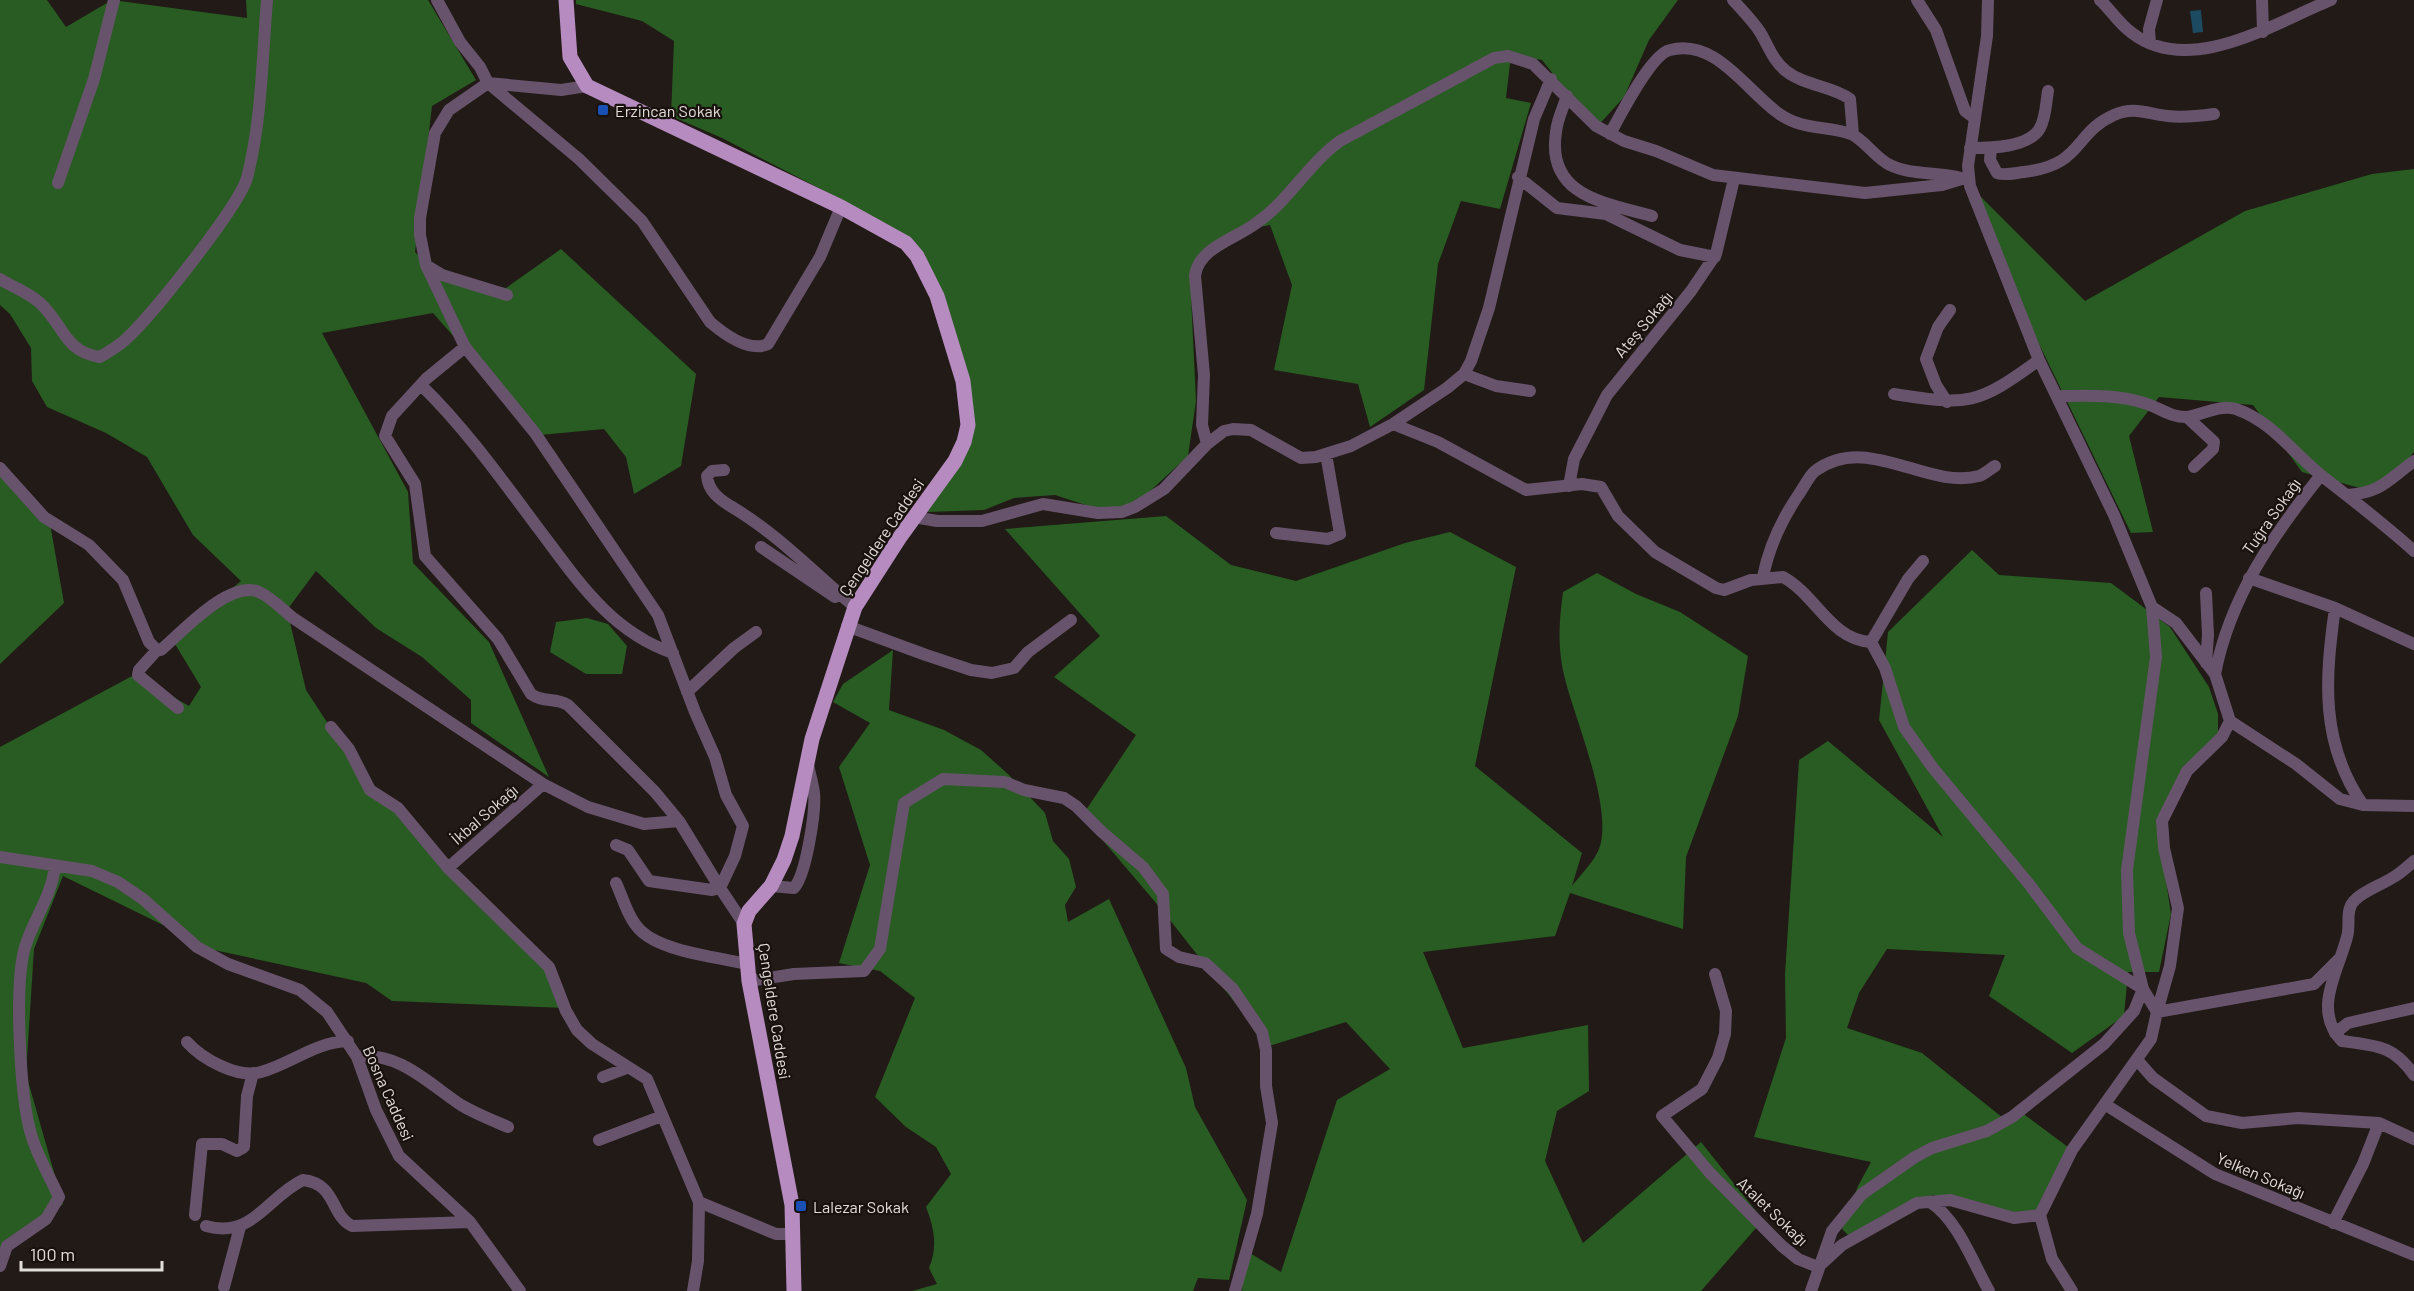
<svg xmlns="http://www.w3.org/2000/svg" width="2414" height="1291" viewBox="0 0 2414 1291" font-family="Barlow,sans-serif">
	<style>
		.forest { fill: #285c22 }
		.water { fill: #1c4b61 }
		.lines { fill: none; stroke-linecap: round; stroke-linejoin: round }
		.minor { stroke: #68536c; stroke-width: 12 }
		.major { stroke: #b68bbf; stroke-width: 15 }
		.transit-dot { fill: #1a4fb4; stroke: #18110d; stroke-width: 2 }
		.labels { text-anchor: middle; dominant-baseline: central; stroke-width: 4.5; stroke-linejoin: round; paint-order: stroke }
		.poi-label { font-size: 16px; fill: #e3ddda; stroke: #18110d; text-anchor: start }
		.street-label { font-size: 16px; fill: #e3ddda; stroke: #18110d }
	</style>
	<rect width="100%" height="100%" fill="#211a16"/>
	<!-- forest -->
	<path class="forest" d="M0,0H47L66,27L112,0L247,18L246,0H428L476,80L432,106L415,252L447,283L506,288L561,249L696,374L681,466L634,494L626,457L604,429L540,435L433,313L322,333L408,492L413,563L489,642L549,777L471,723V700L422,657L376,628L316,571L287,610L306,690L364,779L544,966L565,1008L392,1001L366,983L214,950L63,876L34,949L26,1074L63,1204L8,1251L0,1272V747L134,675L189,706L201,687L172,639L241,581L193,535L147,457L106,433L47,407L32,381L31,348L10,314L0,305Z
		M576,0H1678L1649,40L1624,97L1596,128L1542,60L1511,55L1506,98L1531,103L1500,209L1461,201L1438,264L1424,390L1370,427L1358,384L1274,370L1292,285L1270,225L1244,230L1208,250L1191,296L1196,401L1188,456L1135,505L1104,511L1055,495L1014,498L984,510L927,512L956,469L974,428L925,255L846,202L722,138L671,116L674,41L642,21L576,4Z
		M2414,169V452L2378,493L2302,472L2253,405L2159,397L2129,436L2153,532L2131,533L1969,200L1977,193L2085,301L2245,211L2372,174Z
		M0,471L49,518L64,603L0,664Z
		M1166,516L1231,565L1296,581L1405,543L1450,532L1516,567L1475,766L1582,853L1572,886C1580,875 1594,862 1599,849C1614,810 1575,719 1565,679C1557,649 1559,621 1563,592L1597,573L1636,594L1680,612L1748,656L1738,716L1686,857L1683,929L1570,893L1555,936L1423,952L1463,1048L1588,1025L1589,1091L1557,1111L1545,1161L1583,1243L1701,1142L1763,1220L1701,1291H1242L1245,1250L1281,1272L1337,1100L1390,1069L1346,1022L1269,1046L1162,910L1082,816L1136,735L1054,677L1100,636L1005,529Z
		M1972,550L1999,575L2111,583L2170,627L2209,687L2218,714V733L2157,821L2171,914L2159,972H2128L2124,1016L2072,1053L1989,996L2005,955L1887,949L1859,993L1847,1028L1922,1053L2003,1118L2021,1112L2072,1150L2040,1215L2014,1218L1933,1195L1848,1235L1842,1229L1858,1186L1871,1162L1754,1137L1786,1038L1785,974L1799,760L1828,741L1943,837L1879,720L1888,632Z
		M587,618L608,624L627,646L622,674H586L550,652L556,622Z
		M893,650L889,710L944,730L981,750L1009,775L1045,813L1053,841L1069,859L1076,887L1065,905L1068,922L1109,899L1186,1068L1195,1107L1247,1200L1229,1280L1198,1278L1193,1291H912L937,1284L929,1268C938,1246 934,1228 926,1207L951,1174L936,1147L906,1127L875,1097L915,998L880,971L839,963L870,865L839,767L870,723L833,702L843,684Z"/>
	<!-- water -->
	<path class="water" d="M2201,10L2203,32L2193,33L2190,11Z"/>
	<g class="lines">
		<!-- minor -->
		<path class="minor" d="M437,0L460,42L480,67L488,83L579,159L642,221L710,322C724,334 749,353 768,344L820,257L841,207
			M1733,0C1742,10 1753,21 1760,32C1768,45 1773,61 1786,71C1805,86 1833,86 1850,99L1853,135
			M1917,0L1936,30L1965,111L1973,117
			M2100,0C2111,10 2119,24 2132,33C2190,78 2276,22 2331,0
			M2262,0L2263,32
			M2150,43L2149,29L2157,0
			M587,86L561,90L488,83L449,110L435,133L420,218V235L426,265L465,347L535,433L658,615L695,712L715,757L726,795L743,826L735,856L720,888L744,924
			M1567,96C1563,108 1557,120 1556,132C1546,196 1605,203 1652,216
			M1610,134C1620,116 1651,54 1670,50C1715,38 1745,89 1778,113C1803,131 1825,125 1851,134C1865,140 1875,158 1890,165C1912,176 1937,171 1961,178
			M1970,148C1990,148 2029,148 2040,128C2046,117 2046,102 2048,91
			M1991,148L1990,160L1997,173C2004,176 2015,173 2024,172C2084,165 2073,133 2114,115C2134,106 2148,114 2168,116C2183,118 2199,116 2214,114
			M1518,177L1557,208L1606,214L1680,250L1715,257
			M58,183L94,79L114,0
			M427,266L442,275L507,295
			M0,279C13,287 29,293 40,303C65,326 63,351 100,357C108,352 119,346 126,339C151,317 239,206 247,178C262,120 262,59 267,0
			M465,347L426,379L392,416L385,436L415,484L425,556L498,639L531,694C543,703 555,697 568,705L655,792L679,821
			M1464,374L1496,386L1530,391
			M422,386C464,427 500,477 535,524C574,575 608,631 673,653
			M1894,394C1969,406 1977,405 2039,360
			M2058,396C2086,396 2117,394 2144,403C2159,407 2171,418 2187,417C2203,415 2219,404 2236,409C2273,422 2293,453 2322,476C2353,500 2384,524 2414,551
			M1947,402L1936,385L1926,359L1938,327L1950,310
			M2187,417L2214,442L2213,449L2194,467
			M1393,424L1438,442L1526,490L1582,484L1601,487L1618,516L1655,552L1716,588L1724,590L1751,580L1783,577C1816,595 1831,640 1871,642
			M1207,444L1202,425L1204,375L1195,276C1198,248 1235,239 1255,224C1289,201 1307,165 1340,141L1494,58L1508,56L1533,64L1596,126L1624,141L1656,151L1713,175L1865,193L1942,185L1968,177
			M0,468L44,517L89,545L123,580L149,642L157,650H161C182,632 230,579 259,592C271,597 283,610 293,618L543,784L588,807L644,824L679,821L720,888L712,890L649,881L628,850L616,845
			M724,470L712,471L707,476C708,491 720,500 732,507C779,535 814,573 855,607
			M1569,486L1574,459L1607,395L1691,291L1716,254L1734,179
			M2348,495C2382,492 2388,480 2414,461
			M914,517L937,521H982L1043,504L1098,513L1122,512L1135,507L1164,489L1207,444L1224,431L1233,429L1251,430L1301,458L1316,457L1351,446L1393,424L1447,388L1464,374L1471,361L1489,308L1534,119L1551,79
			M1276,533L1328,539L1340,534L1326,454
			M761,547L835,597
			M1763,577C1769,546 1782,519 1799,494C1804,487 1809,476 1815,471C1868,432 1926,490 1979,476C1985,474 1990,469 1995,466
			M2249,578L2335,608
			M2206,593L2208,635L2206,663
			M2152,607L2176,623L2215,674L2230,721L2296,764L2340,799L2363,805L2414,806
			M847,626L926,655L971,670L992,673L1014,668L1028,652L1071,620
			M1871,642L1885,668L1904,727L1933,768L2029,884L2077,948L2143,989L2157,1012L2151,1039L2072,1150L2040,1215L2052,1259L2072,1291
			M1871,642L1908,579L1923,561
			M157,650L139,670L138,675L178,708
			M2215,674C2230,597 2273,535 2321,475
			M687,692L734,648L756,632
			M2230,721L2222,737L2187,771L2162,821L2164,848L2178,908L2170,966L2157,1012L2314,984L2339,959
			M331,727L349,749L370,790L398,808L448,868L549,967L566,1011L577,1030L592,1044L647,1079L699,1202L698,1261L693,1291
			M2363,805C2320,743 2325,679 2335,608L2414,644
			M0,857L92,871L118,882L143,899L197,947L228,964L300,990L327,1012L357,1057L376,1110L399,1156L470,1222L520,1291
			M2414,861C2407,867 2400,874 2392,878C2381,885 2366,890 2356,899C2344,909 2351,924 2347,937C2338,972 2312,1010 2342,1041C2377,1046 2393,1045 2414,1075
			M448,868L543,784
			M616,883C623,898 628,918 640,930C662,952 717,957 747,964
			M771,886L794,888C806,875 816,811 814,793C813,784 810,774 808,765
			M1715,974L1726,1011L1725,1034L1718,1058L1702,1089L1662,1116L1710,1173L1782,1246L1798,1259L1818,1267L1842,1245L1917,1203L1950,1200L2014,1218L2040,1215
			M749,981L794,974L864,971L880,949L904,803L943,779L1005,782L1024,790L1064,798L1076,806L1102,832L1143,867L1163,894L1166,949L1179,957L1205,963L1233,989L1262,1032L1266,1050V1086L1272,1123L1257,1214L1235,1291
			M2335,1033L2348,1023L2414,1008
			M187,1042C202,1059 238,1079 261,1072C291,1064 315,1042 348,1041
			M357,1057C399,1051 429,1084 461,1105C476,1114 492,1120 508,1127
			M2138,1061L2153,1078L2206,1116L2242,1123L2298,1118L2379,1123L2414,1139
			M603,1077L627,1068
			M2106,1105L2215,1174L2414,1255
			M599,1140L662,1116
			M699,1202L776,1234H794
			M1930,1202C1958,1220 1973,1263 1989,1291
			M195,1215L202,1144H222L237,1151L244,1147L247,1096L253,1073
			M2333,1223L2363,1164L2379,1123
			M206,1226C253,1239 267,1197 303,1180C337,1184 330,1215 352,1226L470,1222
			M0,1266L7,1246L46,1219L59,1197C50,1177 37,1156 31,1134C20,1097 14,984 25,947C34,918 52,896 55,865
			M224,1287L240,1227
			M1811,1291L1832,1231L1862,1194L1915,1157L1932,1148L1987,1131L2012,1117L2104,1044L2134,1011L2143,989L2129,933L2127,870L2156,657L2152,607L2114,515L2039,360L1970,186L1968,166L1987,36L1988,0"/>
		<!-- major -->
		<path class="major" d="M566,0L570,57L587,86L841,207L906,243L917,256L937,296L963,381L968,425L964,442L955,461L900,537L855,607L812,739L792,836L784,860L771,886L749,911L744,924L749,981L792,1205L794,1291"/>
	</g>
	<!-- markers -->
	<g class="transit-dot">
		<rect x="597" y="104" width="12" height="12" rx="3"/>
		<rect x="795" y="1200" width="12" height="12" rx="3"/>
	</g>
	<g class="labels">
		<!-- poi labels -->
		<g class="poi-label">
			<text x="615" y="110">Erzincan Sokak</text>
			<text x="813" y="1206">Lalezar Sokak</text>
		</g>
		<!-- street labels -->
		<g class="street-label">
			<text transform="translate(1643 324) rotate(-50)">Ateş Sokağı</text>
			<text transform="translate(2271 516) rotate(-55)">Tuğra Sokağı</text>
			<text transform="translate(881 537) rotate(-56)">Çengeldere Caddesi</text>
			<text transform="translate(484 814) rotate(-41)">İkbal Sokağı</text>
			<text transform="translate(775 1011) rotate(81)">Çengeldere Caddesi</text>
			<text transform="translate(389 1093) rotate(66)">Bosna Caddesi</text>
			<text transform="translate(2261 1175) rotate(23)">Yelken Sokağı</text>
			<text transform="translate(1773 1211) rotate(44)">Atalet Sokağı</text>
		</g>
	</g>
	<!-- scale -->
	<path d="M21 1261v9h141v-9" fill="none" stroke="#e3ddda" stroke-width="3"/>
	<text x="30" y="1261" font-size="18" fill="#e3ddda" stroke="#18110d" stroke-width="4.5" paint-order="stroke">100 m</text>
</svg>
